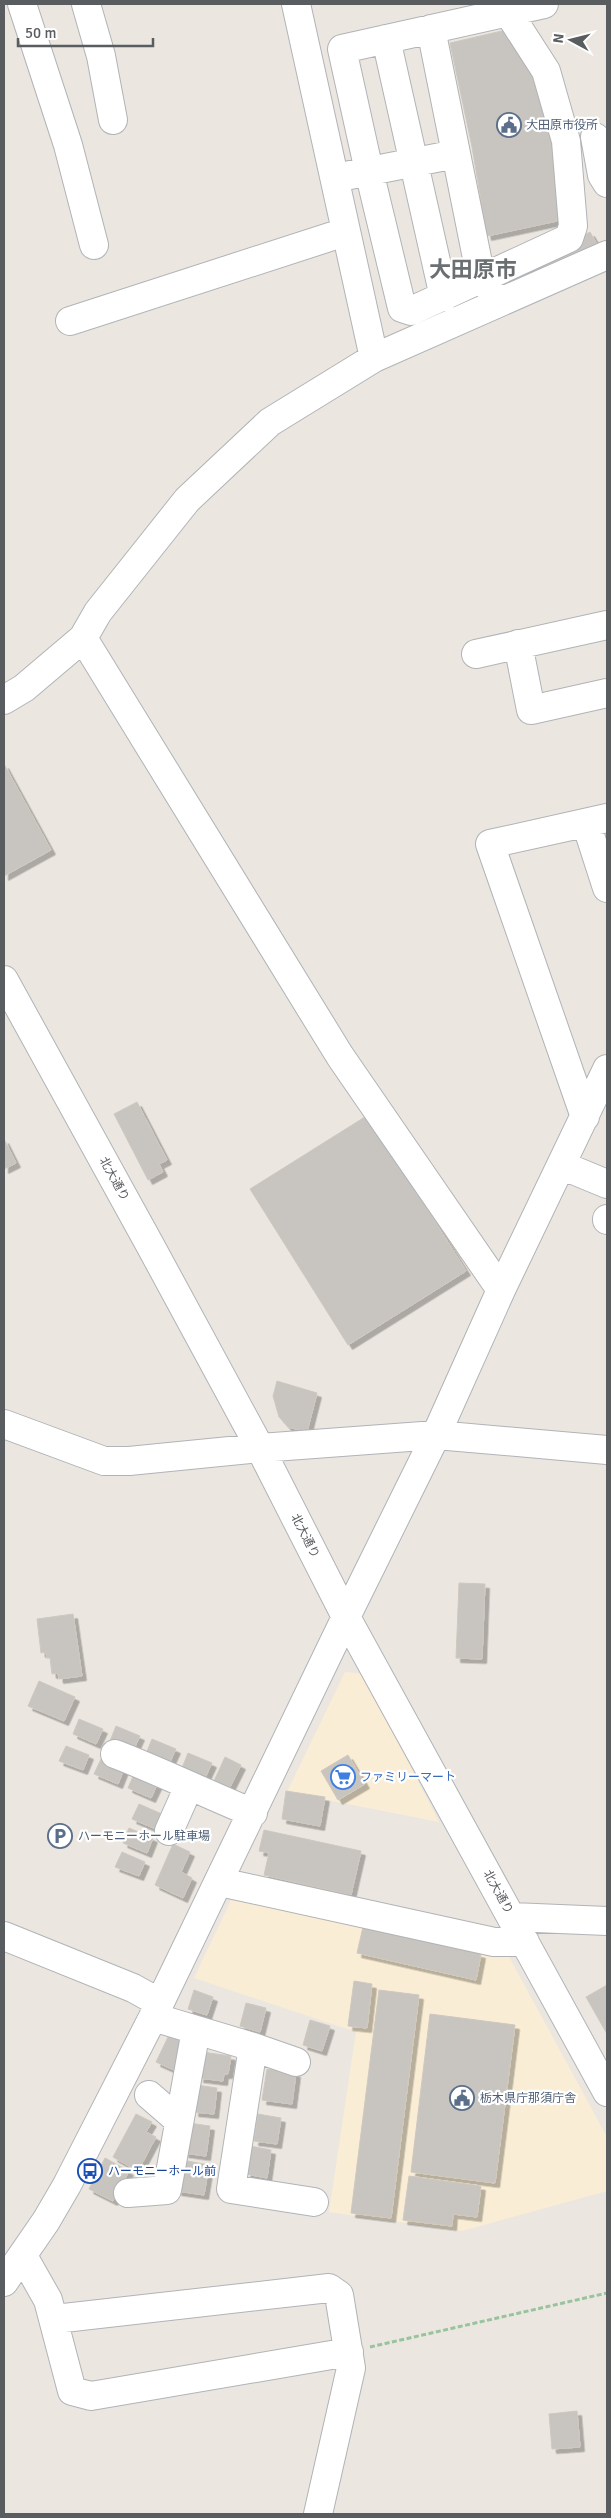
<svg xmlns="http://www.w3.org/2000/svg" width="611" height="2518" viewBox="0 0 611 2518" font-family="Signika,'Noto Sans JP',sans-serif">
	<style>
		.commercial { fill: #faedd5 }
		.building { fill: #c8c4bf; stroke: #cfc8bf; filter: url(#shadow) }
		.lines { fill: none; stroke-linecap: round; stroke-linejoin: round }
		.minor-casing { stroke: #b1b3b7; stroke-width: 30 }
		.path { stroke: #99c39f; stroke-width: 3; stroke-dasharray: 5 2.5; stroke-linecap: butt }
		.minor { stroke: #fff; stroke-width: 28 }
		.labels { text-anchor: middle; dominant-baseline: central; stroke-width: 4.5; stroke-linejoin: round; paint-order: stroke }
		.service-label { font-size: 12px; fill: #4e5e75; stroke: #fff; text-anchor: start }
		.street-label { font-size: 12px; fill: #595d60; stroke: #fff }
		.shop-label { font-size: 12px; fill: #366cbe; stroke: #fff; text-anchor: start }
		.transit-label { font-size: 12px; fill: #164399; stroke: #fff; text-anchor: start }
		.town-label { font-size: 22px; font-weight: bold; fill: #6a6f72; stroke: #fff }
	</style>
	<defs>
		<filter id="shadow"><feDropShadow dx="4.5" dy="4.5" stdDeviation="0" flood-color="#0004"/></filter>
	</defs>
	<rect width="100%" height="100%" fill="#ebe7e0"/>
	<!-- commercial -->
	<path class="commercial" d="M345,1672L363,1674L439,1822L287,1792Z
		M233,1896L508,1955L607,2137V2191L462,2231L329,2212L356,2032L194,1978Z"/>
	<!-- building -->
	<path class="building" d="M506,30L525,58L545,105L555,146L560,186L557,221L487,236L472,147L450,43Z
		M590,232L598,246L509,291L502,277Z
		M4,764L51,850L4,876Z
		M137,1102L167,1160L159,1164L163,1172L148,1180L114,1114Z
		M368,1115L466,1271L348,1345L250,1189Z
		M4,1139L16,1163L4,1169Z
		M277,1381L317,1393L307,1432L288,1427L279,1417L273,1396Z
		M459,1583L485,1584L482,1659L456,1658Z
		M73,1614L82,1676L59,1679L58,1673L52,1674L50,1658H47L46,1652L41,1653L37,1619Z
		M39,1681L75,1697L64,1721L28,1706Z
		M79,1719L103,1729L96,1744L73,1734Z
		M116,1726L140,1736L133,1751L110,1741Z
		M152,1739L176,1749L169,1764L146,1754Z
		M66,1746L89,1755L83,1770L59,1761Z
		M188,1753L212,1763L205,1778L182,1768Z
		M348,1755L365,1784L338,1800L321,1771Z
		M225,1757L241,1765L229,1789L214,1781Z
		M101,1759L124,1769L118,1784L94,1774Z
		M134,1774L158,1783L151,1798L128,1788Z
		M286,1791L325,1797L320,1826L282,1819Z
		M139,1804L162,1814L156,1829L132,1819Z
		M129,1828L153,1838L147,1853L123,1843Z
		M264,1830L361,1851L351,1895L264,1875L269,1853L259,1851Z
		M173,1844L190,1852L181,1872L192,1878L183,1898L155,1885Z
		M122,1852L145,1862L139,1876L115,1867Z
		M363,1927L481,1954L476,1980L357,1953Z
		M354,1981L372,1984L367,2028L348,2026Z
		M607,1985V2034L586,1997Z
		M194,1990L213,1997L207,2015L188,2009Z
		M379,1990L419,1995L391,2218L351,2213Z
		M246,2003L266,2008L260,2032L240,2026Z
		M430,2014L515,2025L495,2183L411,2172Z
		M310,2020L330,2026L322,2051L303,2045Z
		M169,2035L187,2043L174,2070L156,2062Z
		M202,2052L231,2056L228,2074H224L223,2081L199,2078Z
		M267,2069L296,2073L292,2104L262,2100Z
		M197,2085L217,2088L214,2114L194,2112Z
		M136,2114L152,2122L146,2132L156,2137L138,2171L113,2157Z
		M258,2114L281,2118L277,2144L254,2141Z
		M189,2123L210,2126L206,2156L184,2153Z
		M250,2146L271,2150L267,2178L246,2174Z
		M105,2158L129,2171L113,2201L89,2189Z
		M182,2160L209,2165L204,2195L177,2191Z
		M409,2176L481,2186L477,2217L453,2214L452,2226L403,2220Z
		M577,2411L580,2447L552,2449L549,2414Z"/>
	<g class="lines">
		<defs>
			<path id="minor" d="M22,4L68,145L94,245
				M86,4L101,56L113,120
				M296,4L374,358
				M508,12L546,71L566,141L573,226L569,238L411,311L402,308L369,171L342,49L544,4
				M431,29L478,263L493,296
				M386,39L444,297
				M595,137L602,175L607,183
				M350,175L456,154
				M70,321L345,232
				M83,638L340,1056L501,1290
				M518,644L531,710L607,693
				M476,654L607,625
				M4,700L24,688L83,638L98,612L187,500L270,422L374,358L607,255
				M586,823L607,888
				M4,980L150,1245L260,1448L346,1617L607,2092
				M585,1117L490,844L607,818
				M561,1165L607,1184
				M607,1219V1220
				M4,1424L104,1461H129L260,1448L436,1435L607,1450
				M115,1754C162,1772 206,1794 253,1813
				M169,1831L189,1786
				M220,1882L494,1942H525
				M512,1917L607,1921
				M4,1936L133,1988L160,2003
				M153,2017L253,2047L231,2189L314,2202
				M253,2047L296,2062
				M149,2095L179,2121
				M128,2193L167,2190L196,2030
				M23,2256L48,2300L72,2391L91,2396L349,2352
				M4,2282L46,2221L67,2185L153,2017L346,1617L436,1435L501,1290L607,1069
				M55,2319L329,2288L339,2295L351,2368L318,2514"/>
		</defs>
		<!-- minor casing -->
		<use href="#minor" class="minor-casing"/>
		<!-- path -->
		<path class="path" d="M370,2347L607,2293"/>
		<!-- minor -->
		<use href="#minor" class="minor"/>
	</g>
	<!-- icons -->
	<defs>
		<symbol id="civic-ring" viewBox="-11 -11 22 22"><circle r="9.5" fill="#fff" stroke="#5c6f8a" stroke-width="1.5"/><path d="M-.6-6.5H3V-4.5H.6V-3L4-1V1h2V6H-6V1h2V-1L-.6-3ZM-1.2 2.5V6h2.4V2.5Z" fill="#5c6f8a"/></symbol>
		<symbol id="supermarket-ring" viewBox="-11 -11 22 22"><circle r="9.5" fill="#fff" stroke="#3f7fe0" stroke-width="1.5"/><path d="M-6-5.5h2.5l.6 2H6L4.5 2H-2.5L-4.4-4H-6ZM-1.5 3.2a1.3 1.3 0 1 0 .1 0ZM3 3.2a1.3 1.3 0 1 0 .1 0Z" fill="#3f7fe0"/></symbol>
		<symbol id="parking-ring" viewBox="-11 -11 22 22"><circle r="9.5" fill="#fff" stroke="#5c6f8a" stroke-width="1.5"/><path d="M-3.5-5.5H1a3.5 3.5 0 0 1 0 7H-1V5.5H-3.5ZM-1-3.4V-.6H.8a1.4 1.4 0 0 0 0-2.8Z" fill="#5c6f8a"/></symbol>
		<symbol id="bus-ring" viewBox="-11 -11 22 22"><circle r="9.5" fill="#fff" stroke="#1a4fb4" stroke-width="1.5"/><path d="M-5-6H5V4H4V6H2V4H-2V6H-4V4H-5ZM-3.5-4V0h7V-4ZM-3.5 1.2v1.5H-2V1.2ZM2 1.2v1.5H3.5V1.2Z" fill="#1a4fb4"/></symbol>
	</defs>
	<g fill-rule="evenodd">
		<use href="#civic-ring" x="495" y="111" width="28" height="28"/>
		<use href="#supermarket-ring" x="329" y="1763" width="28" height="28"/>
		<use href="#parking-ring" x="46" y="1822" width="28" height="28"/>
		<use href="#civic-ring" x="448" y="2084" width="28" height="28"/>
		<use href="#bus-ring" x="76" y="2157" width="28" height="28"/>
	</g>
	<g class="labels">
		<!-- service labels -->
		<g class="service-label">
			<text x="526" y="125">大田原市役所</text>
			<text x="78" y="1836">ハーモニーホール駐車場</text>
			<text x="480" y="2098">栃木県庁那須庁舎</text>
		</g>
		<!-- street labels -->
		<g class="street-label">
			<text transform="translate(114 1179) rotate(61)">北大通り</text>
			<text transform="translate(305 1536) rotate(63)">北大通り</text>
			<text transform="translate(498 1892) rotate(61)">北大通り</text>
		</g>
		<!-- shop labels -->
		<g class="shop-label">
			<text x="360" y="1777">ファミリーマート</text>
		</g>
		<!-- transit labels -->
		<g class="transit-label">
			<text x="108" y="2171">ハーモニーホール前</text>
		</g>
		<!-- town labels -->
		<g class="town-label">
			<text x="473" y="269">大田原市</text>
		</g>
	</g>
	<!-- border -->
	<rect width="611" height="2518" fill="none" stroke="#595d60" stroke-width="10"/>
	<!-- north arrow -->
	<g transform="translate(571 40) rotate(277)" stroke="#ffffff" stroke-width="4" paint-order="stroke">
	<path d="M0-4L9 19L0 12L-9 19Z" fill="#595d60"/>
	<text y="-8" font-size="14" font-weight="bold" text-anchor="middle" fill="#595d60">N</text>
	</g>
	<!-- scale -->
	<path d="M18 38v8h135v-8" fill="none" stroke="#595d60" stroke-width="2.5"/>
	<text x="25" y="38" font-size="15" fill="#595d60" stroke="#ffffff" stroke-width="4" paint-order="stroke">50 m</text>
</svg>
